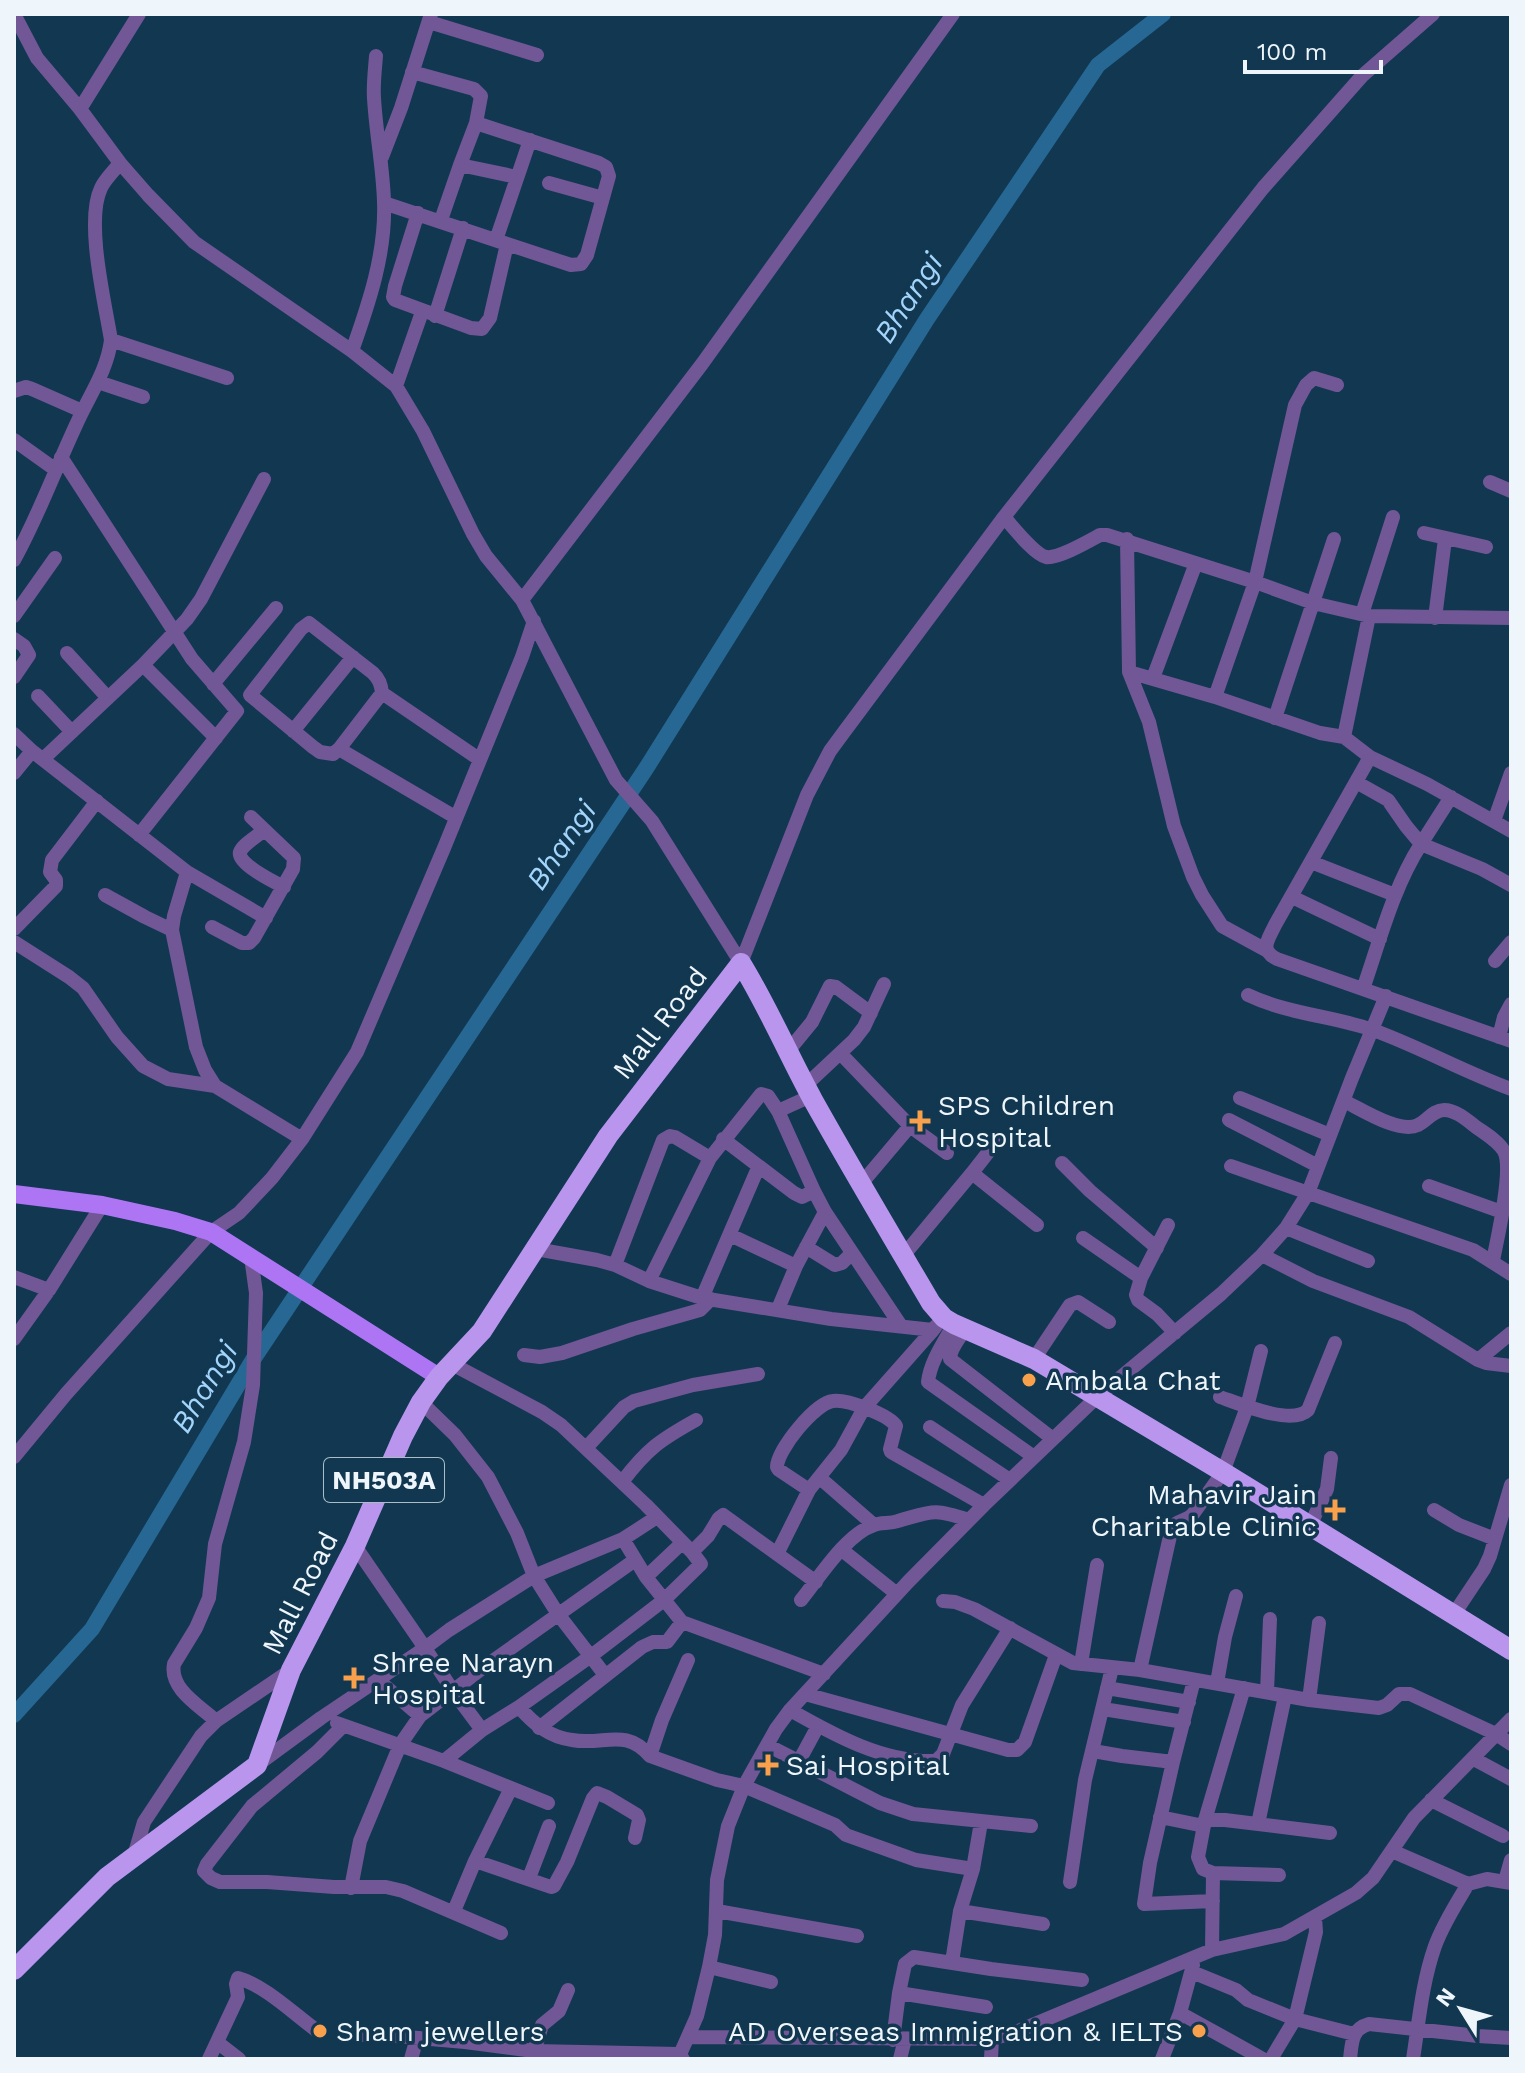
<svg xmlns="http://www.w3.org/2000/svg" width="1525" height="2073" viewBox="0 0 1525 2073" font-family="'Work Sans',sans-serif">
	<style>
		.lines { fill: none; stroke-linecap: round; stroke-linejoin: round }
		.river { stroke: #276793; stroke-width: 16 }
		.minor { stroke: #715795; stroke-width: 14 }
		.major { stroke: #ad75f4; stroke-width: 18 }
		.highway { stroke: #b995ee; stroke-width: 20 }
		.poi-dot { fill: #f8a04b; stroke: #113751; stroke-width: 3 }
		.labels { text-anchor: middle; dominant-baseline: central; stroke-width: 7; stroke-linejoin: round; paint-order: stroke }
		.shield { fill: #113751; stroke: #acbdc8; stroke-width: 2 }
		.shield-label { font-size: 26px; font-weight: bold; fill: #eff6fb }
		.street-label { font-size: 28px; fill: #eff6fb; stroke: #113751 }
		.poi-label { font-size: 28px; fill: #eff6fb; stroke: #113751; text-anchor: start }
		.water-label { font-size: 30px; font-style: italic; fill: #a3d5fc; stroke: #113751 }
	</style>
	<rect width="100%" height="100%" fill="#113751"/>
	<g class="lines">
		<!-- river -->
		<path class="river" d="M14,1715L92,1629L254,1358L647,767L927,319L1098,65L1163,14"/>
		<!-- minor -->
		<path class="minor" d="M14,14L37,58L80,109L120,163L148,195L194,242L352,351L396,386L423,431L473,534L486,556L522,600L616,780L652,821L741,963
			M429,22L537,55
			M412,72L474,89L481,96L476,123
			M80,109L139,14
			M382,157L401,108L431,14
			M549,183L603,198
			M384,203L507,244L490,318L482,329L471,328L395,300L393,297L395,286L418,213
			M441,220L460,165
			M496,240L530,140
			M507,244L571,265L581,264L587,255L609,176L606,167L599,163L476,123L460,165L517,177
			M435,316L463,228
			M111,340L227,378
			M352,351C369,303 386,253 384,202C383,167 376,133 374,98C373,84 375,70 376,56
			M98,382L143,397
			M396,386L422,312
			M14,391L26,387L32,389L82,411
			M14,440L56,470
			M61,457L192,659L237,711L139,835
			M1490,482L1511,491
			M1004,517C1013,527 1034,554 1046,557C1058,559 1089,541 1100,535H1107L1255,582L1313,603L1369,616L1511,618
			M1424,533L1486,547
			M1127,539L1129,672
			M14,560C38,517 55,470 76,425C88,397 107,372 111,340C105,303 85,221 101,188C105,179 114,171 120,163
			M522,600L702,364L953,14
			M1362,614L1393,517
			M14,616L55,558
			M1435,618L1445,539
			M309,623L373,673C379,679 381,684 382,693L339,749L333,754L320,752L313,747L250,695L301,629Z
			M14,639L24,646L29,655L14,677
			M67,653L108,698
			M143,665L216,738
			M1153,678L1196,563
			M213,684L276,608
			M382,693L479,759
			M38,696L72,732
			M1215,697L1255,582L1295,405L1306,385L1314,378L1337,385
			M1275,718L1334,539
			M293,731L353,657
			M14,734L32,751L187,872L174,916L172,930L196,1047L205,1070L215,1086L302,1139
			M1344,737L1370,757L1275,925C1268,940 1259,950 1277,959L1511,1041
			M339,749L455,817
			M1370,757L1427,784L1511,831
			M43,759L143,665L187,619L201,599L264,479
			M14,773L32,751
			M1356,782L1388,800L1406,826L1421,844L1451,797
			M1494,821L1511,773
			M264,830C258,836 243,844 240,852C236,863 274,882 284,887
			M1311,862L1395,895
			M187,872L266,918
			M105,895L145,917L172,930
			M1292,897L1380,939
			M212,927L242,943H249L254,938L293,869L294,858L251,817
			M14,929L56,886V880L50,872L52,860L97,801
			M14,942L69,977L83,988L117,1037L143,1066L168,1079L215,1086
			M1266,950L1222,926L1202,895L1193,877L1174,826L1149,722L1129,672L1215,697L1320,733L1344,737L1369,616
			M1495,961L1511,942
			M741,963L807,795L830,751L844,732L1004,517L1263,188L1362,76L1433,14
			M1363,989C1380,940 1393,888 1421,844L1482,869L1511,885
			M1248,995C1288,1014 1332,1016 1373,1030C1420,1047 1464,1072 1511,1089
			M1499,1037L1504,1017L1511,1004
			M789,1050L812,1022L830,986L836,987L871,1013
			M841,1054L910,1126L947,1153
			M806,1085L854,1040L864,1027L884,984
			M1240,1098L1330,1135
			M1344,1101C1361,1109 1399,1134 1418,1125C1427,1121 1433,1110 1444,1110C1456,1110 1467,1120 1476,1127C1486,1134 1498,1141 1504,1151C1514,1169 1497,1239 1493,1261
			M778,1111L811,1096
			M1229,1120L1318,1166
			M723,1139L794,1193L802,1197L814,1191
			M1062,1163L1090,1191L1157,1248
			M1231,1166L1473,1250L1511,1274
			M972,1173L997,1141
			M861,1184L910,1126
			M1429,1186L1502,1212
			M1168,1225L1141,1278L1136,1295L1138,1300L1157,1314L1175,1333
			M1286,1228L1368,1261
			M730,1235L796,1266
			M1083,1238L1141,1278
			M806,1247L835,1265L842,1263L852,1253
			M536,1249L597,1260L615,1265L649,1281L702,1298L831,1319L933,1330L936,1326
			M1262,1255L1313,1281L1409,1317L1478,1360L1486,1363L1511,1366
			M903,1256L972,1173L1037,1225
			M615,1265L663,1140L670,1136L675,1137L710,1158
			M14,1277L49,1290
			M649,1281L710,1158L761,1094L768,1096L778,1111L814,1191L825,1212
			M702,1298L758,1168
			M778,1309L796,1266L825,1212L901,1326
			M954,1324C944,1342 930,1362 928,1382L1034,1457
			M965,1329C960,1338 950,1348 950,1359L1053,1439
			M933,1330L864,1408L841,1450L809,1490L779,1470L777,1467C777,1450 815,1403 833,1401C847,1399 889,1415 896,1426L890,1449L891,1452L984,1505
			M14,1339L49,1290L102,1205
			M524,1355L540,1357L562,1353L633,1329L700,1310L711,1299
			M1034,1359L1070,1305L1078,1302L1109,1322
			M1478,1360L1511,1333
			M1220,1397C1240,1404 1292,1426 1308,1410L1335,1343
			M421,1402L455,1435L488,1477L517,1533L534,1576L558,1614L605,1675
			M930,1427L1010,1480
			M586,1448L624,1407L634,1401L693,1385L758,1374
			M14,1457L66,1394L211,1232L239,1213L272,1178L302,1139L357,1052L444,848L522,657L534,621
			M820,1478L874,1525
			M622,1482C647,1449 660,1440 696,1420
			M1434,1510L1459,1525L1495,1539
			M1310,1526L1327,1489L1331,1458
			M623,1539L657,1517
			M842,1550L897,1594
			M692,1552L708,1536L719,1518L723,1515L816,1582
			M777,1554L809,1490
			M646,1577L682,1543
			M801,1600C819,1578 846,1534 874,1525C881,1522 890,1524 898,1521C933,1511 933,1508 969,1520
			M943,1601L955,1602L974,1609L1073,1663L1140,1670L1309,1700L1379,1708L1387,1705L1399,1694H1410L1496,1734L1511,1744
			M1454,1614L1484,1569L1490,1556L1511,1485
			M688,1660L662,1720L650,1756L717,1780L744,1786L835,1825L846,1835L916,1860L973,1869
			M1081,1664L1097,1565
			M1140,1670L1172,1527C1177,1520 1187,1521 1193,1514L1223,1472L1247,1407L1261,1351
			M378,1680L420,1716L480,1670L635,1560
			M1217,1683L1225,1637L1236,1596
			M1107,1688L1189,1702
			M1267,1692L1270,1619
			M805,1694L1008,1750H1017L1025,1742L1056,1655
			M1309,1700L1319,1623
			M519,1707C534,1724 549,1737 572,1740C604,1746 625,1727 650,1756
			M1103,1709L1184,1722
			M790,1710C834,1735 884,1763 936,1761L943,1754L962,1705L1010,1628
			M216,1721C200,1706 169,1689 174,1664L196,1628L209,1598L215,1544L244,1442L253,1385L256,1293L251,1257
			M337,1723L444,1761L548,1803
			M343,1726L317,1752L252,1806L207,1864L204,1871L211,1878L220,1882H267L334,1887H386L403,1891L501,1933
			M539,1728L642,1647L653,1642H667L682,1622
			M482,1730L453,1691L425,1648L449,1630L534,1576L623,1539L646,1577L682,1622L824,1674
			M767,1745L880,1803L913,1814L1031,1826
			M1093,1751L1122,1756L1173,1762L1194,1680
			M1474,1759L1511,1779
			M444,1761L482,1730L519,1707L591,1656L664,1600L701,1564L692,1552L646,1505L561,1425L542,1412L452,1364
			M799,1761L818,1726
			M1173,1762L1150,1863L1144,1904L1213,1901
			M257,1765L321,1718L425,1648L355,1546
			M1431,1800L1503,1836
			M1160,1817L1204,1826
			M1205,1820L1244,1688
			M1258,1824L1285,1696
			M1392,1851L1468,1884
			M134,1856L144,1822L201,1736L216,1721L291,1670
			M475,1861L511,1788
			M1213,1873L1279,1875
			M529,1878L549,1826
			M1505,1881L1511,1860
			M1070,1882L1085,1780L1112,1668
			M351,1888L360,1841L400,1745L420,1716
			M454,1911L475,1861L551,1887L554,1886L567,1862L593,1798L597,1793L607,1797L637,1815L639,1820L635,1838
			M717,1911L857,1936
			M960,1911L1043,1924
			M1212,1950L1213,1873L1203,1869L1198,1857L1205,1820H1225L1330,1833
			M952,1962L960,1911L973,1869L981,1822
			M709,1967L771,1982
			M1192,1972L1236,1990L1248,2000L1295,2019L1354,2034
			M899,1993L986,2007
			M1180,2013L1263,2059
			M356,2035H384L465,2042L534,2051L679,2054L683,2059
			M688,2037L992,2039L1018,2031L1195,1957L1212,1950L1284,1934L1356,1893L1373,1878L1414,1818L1511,1719
			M893,2040L899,1993L905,1964L914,1957L991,1969L1082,1980
			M217,2042L239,2059
			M209,2059L238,1997L236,1984L238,1978C264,1985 294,2014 316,2030
			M411,2059L417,2038
			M532,2059L542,2025L559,2011L568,1990
			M678,2059L697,2016L709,1967L715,1935L717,1880L728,1826L744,1786L776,1729L790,1710L908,1582L984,1505L1097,1397L1221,1294L1262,1255L1286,1228L1308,1193L1352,1078L1386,996
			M900,2059L905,2039
			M991,2059L992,2039
			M1162,2059L1180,2013L1193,1965
			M1271,2059L1295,2019L1316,1932L1315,1917
			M1350,2059C1352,2043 1351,2029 1369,2024L1478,2036L1511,2038
			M1413,2059C1419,2021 1422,1983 1435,1946C1443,1924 1456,1904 1468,1884L1487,1879L1511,1883"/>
		<!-- major -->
		<path class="major" d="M14,1194L102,1205L175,1221L211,1232L439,1377"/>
		<!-- highway -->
		<path class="highway" d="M14,1970L107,1877L257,1765L291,1670L355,1546L403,1436L421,1402L439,1377L482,1331L608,1136L741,963C768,1007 788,1054 813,1100C851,1168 891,1235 931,1303L944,1318L954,1324L1034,1359L1223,1472L1511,1650"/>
	</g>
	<!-- markers -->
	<g class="poi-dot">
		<path d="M916 1109h8v8h8v8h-8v8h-8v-8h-8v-8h8z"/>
		<circle cx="1029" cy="1380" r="8"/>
		<path d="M1331 1498h8v8h8v8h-8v8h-8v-8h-8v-8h8z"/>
		<path d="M350 1666h8v8h8v8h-8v8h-8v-8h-8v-8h8z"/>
		<path d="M764 1753h8v8h8v8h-8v8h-8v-8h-8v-8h8z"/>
		<circle cx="320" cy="2031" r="8"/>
		<circle cx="1199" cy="2031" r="8"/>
	</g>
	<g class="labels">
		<!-- shield labels -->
		<rect class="shield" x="324" y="1458" width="120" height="44" rx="6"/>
		<g class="shield-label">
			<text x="384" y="1480">NH503A</text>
		</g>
		<!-- street labels -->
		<g class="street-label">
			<text transform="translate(660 1023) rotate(-52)">Mall Road</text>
			<text transform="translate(300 1593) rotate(-63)">Mall Road</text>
		</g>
		<!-- poi labels -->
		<g class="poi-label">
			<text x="938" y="1105">SPS Children<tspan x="938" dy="32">Hospital</tspan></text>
			<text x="1045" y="1380">Ambala Chat</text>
			<text x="1317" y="1494" text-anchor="end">Mahavir Jain<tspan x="1317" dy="32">Charitable Clinic</tspan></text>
			<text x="372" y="1662">Shree Narayn<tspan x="372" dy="32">Hospital</tspan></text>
			<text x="786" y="1765">Sai Hospital</text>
			<text x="336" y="2031">Sham jewellers</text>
			<text x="1183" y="2031" text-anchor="end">AD Overseas Immigration &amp; IELTS</text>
		</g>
		<!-- water labels -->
		<g class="water-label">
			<text transform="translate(908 298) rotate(-57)">Bhangi</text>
			<text transform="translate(561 845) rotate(-56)">Bhangi</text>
			<text transform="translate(204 1387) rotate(-59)">Bhangi</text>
		</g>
	</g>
	<!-- border -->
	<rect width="1525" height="2073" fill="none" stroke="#eff6fb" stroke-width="32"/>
	<!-- north arrow -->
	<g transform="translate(1461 2009) rotate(307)" stroke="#113751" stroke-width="6" paint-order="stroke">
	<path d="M0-6L14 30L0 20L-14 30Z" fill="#eff6fb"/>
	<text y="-12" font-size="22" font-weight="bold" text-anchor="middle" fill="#eff6fb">N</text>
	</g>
	<!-- scale -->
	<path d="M1245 60v12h136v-12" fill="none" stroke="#eff6fb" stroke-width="4"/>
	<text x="1257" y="60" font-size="24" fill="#eff6fb" stroke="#113751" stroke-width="6" paint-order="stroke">100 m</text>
</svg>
